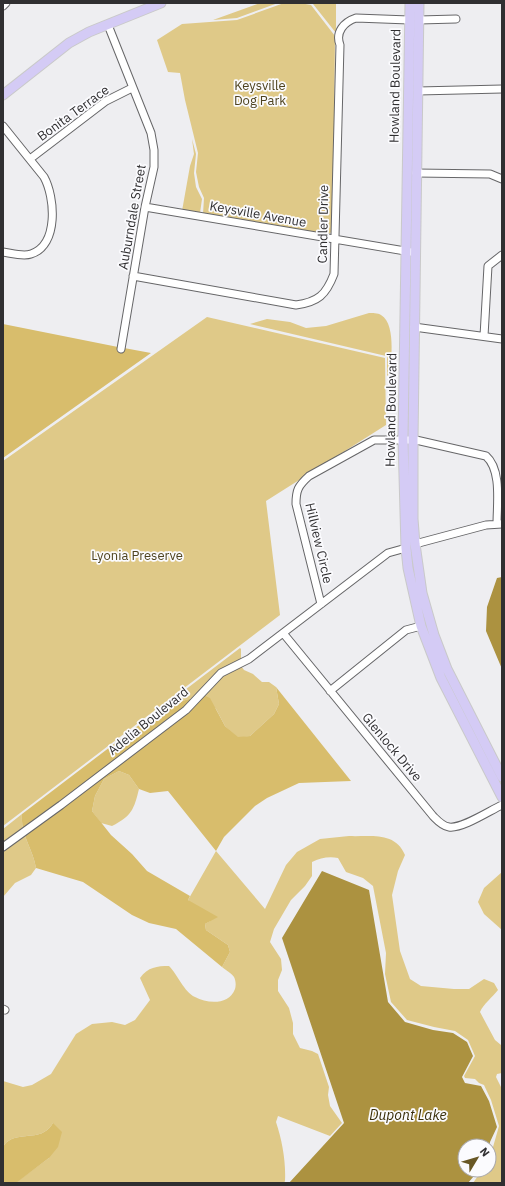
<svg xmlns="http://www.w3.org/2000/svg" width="505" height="1186" viewBox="0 0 505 1186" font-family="'IBM Plex Sans',sans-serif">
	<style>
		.green { fill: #dfc988 }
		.forest { fill: #d8bd6c }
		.water { fill: #ac9240 }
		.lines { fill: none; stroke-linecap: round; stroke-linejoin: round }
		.minor-casing { stroke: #666668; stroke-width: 9 }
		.major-casing { stroke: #c9c9c9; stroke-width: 11 }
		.minor { stroke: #fff; stroke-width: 7 }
		.major { stroke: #d4cbf5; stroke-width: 9 }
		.labels { text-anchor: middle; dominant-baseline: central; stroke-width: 3.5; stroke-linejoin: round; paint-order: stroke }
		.park-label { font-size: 13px; fill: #4e431f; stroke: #fbfbfe }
		.street-label { font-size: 13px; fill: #302f31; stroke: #fbfbfe }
		.water-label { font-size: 14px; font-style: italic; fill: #392e09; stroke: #fbfbfe }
	</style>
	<rect width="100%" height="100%" fill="#eeeef1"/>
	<!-- green -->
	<path class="green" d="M260,3H278L237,18L213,20Z
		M284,3H300L311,5L335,36L333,231L327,235L203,214L204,198L199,187L196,172L198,153L185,100L180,73L168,72L157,40L182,24L237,20Z
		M312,3H336V33L313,4Z
		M192,139L196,154L194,173L196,187L202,199L200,213L182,211L190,166L194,154Z
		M369,313C372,313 378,313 381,315C396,324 391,359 390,373L387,376V357L386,356L250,324L267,319L290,322L306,328L326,326Z
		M207,317L385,358L386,425L266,501L280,615L3,826V461Z
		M240,648L241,649V666L244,670L253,674L262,682H269L276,687L279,704L274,714L250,736L238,738L225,726L216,709L203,695L175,703L160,709Z
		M119,771L129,775L139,789C134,809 132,816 112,826L101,823L92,811L95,796L104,779Z
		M22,814C20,834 33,849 36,868L31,875L15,883L3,897V829Z
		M349,836C370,837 395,831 405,855L398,871L392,895L400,951L410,979L421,986L454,989H469L484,979L494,983L498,990C492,998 484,1003 480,1012L495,1040L501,1045H502V1073L497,1074L496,1077L502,1089V1183H473L482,1170H489V1161L499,1126L491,1100L484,1085L479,1083L475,1079L465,1078L464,1076L475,1056L468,1040L455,1031L434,1027L407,1020L391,1002L385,974L386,953L373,886L363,878L346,872L338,858C329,856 320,858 312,862V876L305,886L291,900L274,929L270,942L281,959L282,970L278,980V991L289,1008L293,1023V1034L300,1048L312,1051L318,1054L329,1087L328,1095L330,1106L342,1123L330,1136L278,1116L276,1122C282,1140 286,1161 285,1181L284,1183H15L49,1158L53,1123C51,1126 48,1130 44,1132C33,1139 11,1132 3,1147V1081L23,1087L32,1085L51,1074L76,1034L92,1024L112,1022L125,1025L135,1020L150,1000L140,978C148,967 157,966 169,966C178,975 184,992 195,997C208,1004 229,1005 235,989C236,986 236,981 234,977C232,974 226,970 222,967L230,952L228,945L206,930L205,924L210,921L188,900L216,851L265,909L286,865L297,852L320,839Z
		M502,872V930L484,914L478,902L484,888Z"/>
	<!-- forest -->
	<path class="forest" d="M3,324L118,347V351L123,352L124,348L151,353L3,458Z
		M276,687L351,781L299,783L267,798L255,806L224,837L216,851L168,791L150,793L139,789L129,775L119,771L104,779L95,796L92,811L111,835L132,854L147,871L190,896L188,900L218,917L205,924L206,930L228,945L230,952L222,967L176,929L149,923L132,915L83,882L36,868C33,849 20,834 22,814L160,709L175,703L203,695L210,698L225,726L238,737L250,736L274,714L279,704Z
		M53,1123L62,1132L58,1147L49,1158L16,1183H3V1147C11,1132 33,1139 44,1132C48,1130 51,1126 53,1123Z"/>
	<!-- water -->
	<path class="water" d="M502,577V669L486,631L487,607L497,578Z
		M322,871L369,890L388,1002L405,1022L433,1030L453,1033L467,1042L473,1056L462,1077L465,1083L481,1086L489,1101L497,1127L490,1142L489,1149V1146H465V1170H479L468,1183H289L344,1123L282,938Z"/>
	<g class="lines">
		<defs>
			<path id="minor" d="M3,6L6,3
				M419,20L456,19
				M108,25L151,133L154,150V167L145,207L121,349
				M418,91L502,89
				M3,126L44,177C55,197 59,245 31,254C23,257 11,253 3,252
				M30,159L106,101L132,88
				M416,173L490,174L502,179
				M145,207L411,252
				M133,276L296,305C318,302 326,295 334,274L340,45C335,32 344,22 356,18L409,20
				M414,327L502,339
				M484,336L488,266L502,255
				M415,544L486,525L502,524
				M321,604L296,504C296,490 298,486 309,476L374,440H416L486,456C502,470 497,504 497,524
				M283,633L433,816C437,820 442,826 449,827C462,829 489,811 502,805
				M330,691L406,630L421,626
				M3,847L61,805L186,710L221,673L249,659L388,553L406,548
				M3,1009L5,1010"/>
			<path id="major" d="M410,3L403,439L406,548L408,568L421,626L441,678L502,797
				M419,3L413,440V519L415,544L422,593L434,635L447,669L502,777
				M3,95L69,43L89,32L161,3"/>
		</defs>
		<!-- minor casing -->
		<use href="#minor" class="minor-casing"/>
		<!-- major casing -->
		<use href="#major" class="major-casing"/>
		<!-- minor -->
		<use href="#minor" class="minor"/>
		<!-- major -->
		<use href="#major" class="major"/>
	</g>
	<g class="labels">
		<!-- park labels -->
		<g class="park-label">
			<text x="260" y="85">Keysville<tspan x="260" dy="15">Dog Park</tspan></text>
			<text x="137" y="555">Lyonia Preserve</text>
		</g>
		<!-- street labels -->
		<g class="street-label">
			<text transform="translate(395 86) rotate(-89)">Howland Boulevard</text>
			<text transform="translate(73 113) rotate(-36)">Bonita Terrace</text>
			<text transform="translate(258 214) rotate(10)">Keysville Avenue</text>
			<text transform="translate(132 217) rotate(-80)">Auburndale Street</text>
			<text transform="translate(323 224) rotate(-89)">Candler Drive</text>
			<text transform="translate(391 410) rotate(-89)">Howland Boulevard</text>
			<text transform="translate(319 543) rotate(77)">Hillview Circle</text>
			<text transform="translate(148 721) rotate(-39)">Adelia Boulevard</text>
			<text transform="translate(392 747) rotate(50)">Glenlock Drive</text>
		</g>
		<!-- water labels -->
		<g class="water-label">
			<text x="408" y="1115">Dupont Lake</text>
		</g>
	</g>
	<!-- border -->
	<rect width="505" height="1186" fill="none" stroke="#302f31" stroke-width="8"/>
	<!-- north arrow -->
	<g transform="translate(477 1158) rotate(52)"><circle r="19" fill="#fbfbfe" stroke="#aaa9ac"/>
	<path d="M0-3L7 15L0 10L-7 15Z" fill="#685725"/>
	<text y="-6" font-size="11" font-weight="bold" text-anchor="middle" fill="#302f31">N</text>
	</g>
</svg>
